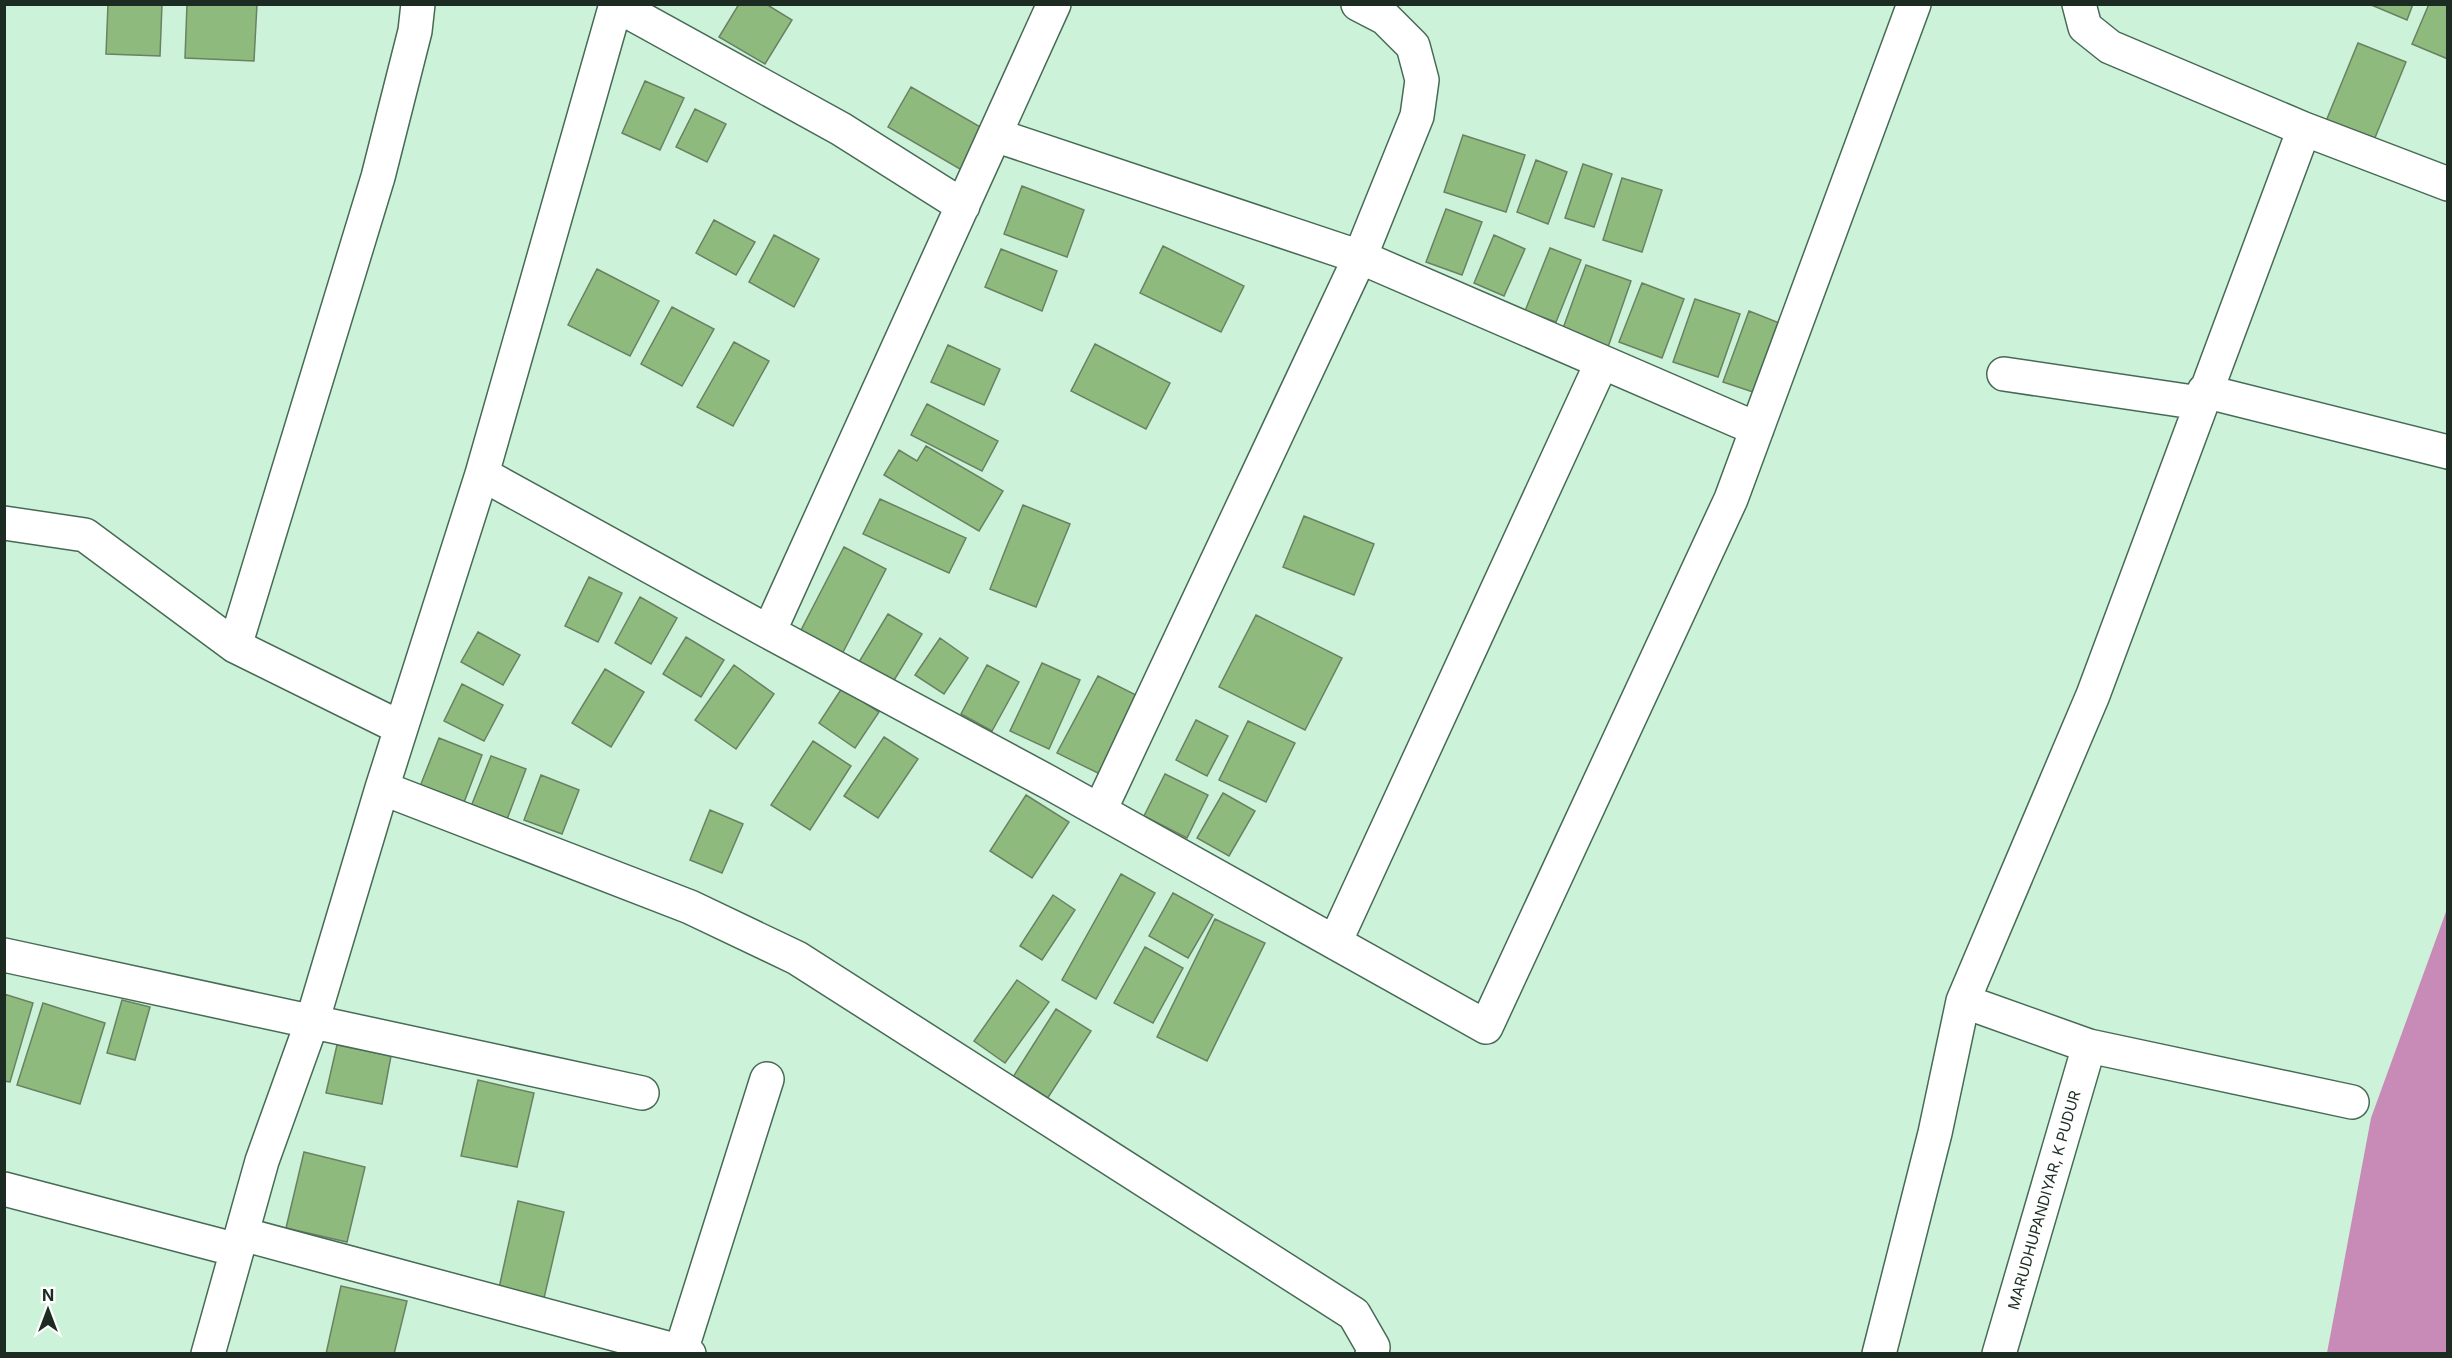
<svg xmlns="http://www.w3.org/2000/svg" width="2452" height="1358" viewBox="0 0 2452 1358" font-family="Inter,sans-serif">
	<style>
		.water { fill: #c88ab7 }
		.building { fill: #8fba7e; stroke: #6a8162; stroke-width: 1.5 }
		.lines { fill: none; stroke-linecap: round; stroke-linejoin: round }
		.minor-casing { stroke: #476a55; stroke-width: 36 }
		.minor { stroke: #fff; stroke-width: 33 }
		.labels { text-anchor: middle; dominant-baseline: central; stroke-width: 6; stroke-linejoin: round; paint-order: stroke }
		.street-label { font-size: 15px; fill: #1d2c23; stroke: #fff }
	</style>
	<rect width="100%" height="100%" fill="#ccf3da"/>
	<!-- water -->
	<path class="water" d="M2447,909V1353H2327L2371,1118Z"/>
	<!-- building -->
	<path class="building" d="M108,4H162L160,56L106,54Z
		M187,4H257L254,61L185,58Z
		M739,4H766L792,20L765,64L719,37Z
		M2369,4H2413L2407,20Z
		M2429,4H2448V59L2412,44Z
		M2358,43L2406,62L2372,145L2324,126Z
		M645,81L684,98L660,150L622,133Z
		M911,87L989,132L965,172L888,127Z
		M695,109L726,124L707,162L676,147Z
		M1463,135L1525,155L1506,212L1444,192Z
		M1536,160L1567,172L1548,224L1517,212Z
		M1583,164L1612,174L1594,227L1565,218Z
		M1622,178L1662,190L1642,252L1603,240Z
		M1022,186L1084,210L1067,257L1004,234Z
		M1446,209L1482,222L1462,275L1426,262Z
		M714,220L755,242L736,275L696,253Z
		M774,235L819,259L794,307L749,282Z
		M1494,235L1525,249L1504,296L1474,283Z
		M1163,246L1244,286L1221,332L1140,293Z
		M1550,248L1581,260L1556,322L1525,311Z
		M1001,249L1057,271L1042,311L985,287Z
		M1586,265L1631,281L1608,347L1562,331Z
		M597,269L659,301L630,356L568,325Z
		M1642,283L1684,299L1662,358L1619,342Z
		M1695,299L1740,314L1718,377L1673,362Z
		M672,307L714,329L682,386L641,364Z
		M1749,311L1787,326L1762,395L1723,382Z
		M734,342L769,361L733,426L697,407Z
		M1095,344L1170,383L1146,429L1071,391Z
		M948,345L1000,369L984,405L931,382Z
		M927,404L998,441L982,471L911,435Z
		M926,446L1003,491L979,531L884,475L899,450L917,461Z
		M880,499L966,538L949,573L863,534Z
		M1023,505L1070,524L1036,607L990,589Z
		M1304,516L1374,544L1354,595L1283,567Z
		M844,547L886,569L841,656L799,634Z
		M589,577L622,593L598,642L565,626Z
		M640,597L677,618L651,664L615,643Z
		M888,614L922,634L893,682L859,662Z
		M1256,615L1342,658L1305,730L1219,687Z
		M478,632L520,655L503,685L461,662Z
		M686,637L724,660L701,697L663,674Z
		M940,638L968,658L944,694L915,675Z
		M1042,663L1080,680L1049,749L1010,731Z
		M734,665L774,694L736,749L695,720Z
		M987,665L1019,682L992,731L961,714Z
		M605,669L644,692L611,747L572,723Z
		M1098,676L1140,697L1100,774L1057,753Z
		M462,684L503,705L484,741L444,721Z
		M842,688L879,712L855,748L819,723Z
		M1196,720L1228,736L1207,776L1176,760Z
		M1248,721L1295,743L1266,802L1219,780Z
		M884,737L918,759L878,818L844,796Z
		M439,738L482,755L463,805L419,789Z
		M813,741L851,766L810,830L771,805Z
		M491,756L526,769L506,822L470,809Z
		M1165,774L1208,795L1187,838L1144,816Z
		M541,775L579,790L562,834L524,820Z
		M1223,793L1255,811L1229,856L1197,838Z
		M1026,795L1069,822L1032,878L990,851Z
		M710,810L743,824L722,873L690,860Z
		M1121,874L1155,893L1096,999L1062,980Z
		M1173,893L1213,915L1188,958L1149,936Z
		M1053,895L1075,910L1042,960L1020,946Z
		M1215,919L1265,943L1207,1061L1157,1037Z
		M1145,947L1183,968L1153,1023L1114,1003Z
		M1017,980L1049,1002L1005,1063L974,1041Z
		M4,994L33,1003L10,1082L4,1081Z
		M122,1000L150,1007L135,1060L107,1053Z
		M43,1003L105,1023L80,1104L17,1085Z
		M1056,1009L1091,1031L1047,1099L1013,1077Z
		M337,1045L391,1056L382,1104L326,1093Z
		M478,1080L534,1093L517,1167L461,1156Z
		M304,1152L365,1167L347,1242L286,1228Z
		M518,1201L564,1212L544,1298L499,1288Z
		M341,1286L407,1301L394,1354H326Z"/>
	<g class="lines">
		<defs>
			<path id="minor" d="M616,5L841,129L963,206
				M2304,129L2448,184
				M995,135L1360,257L1417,116L1422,80L1413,46L1385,18L1358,4
				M2004,374L2200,403
				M2204,391L2448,452
				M482,474L616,4
				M4,523L85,535L235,646
				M769,632L1050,783L1486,1027L1731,499L1914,4
				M401,728L235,646L378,177L415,31L418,4
				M382,788L690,907L797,958L1354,1314L1373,1347L1372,1354
				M1100,810L1360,257L1757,429
				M1335,942L1602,362
				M4,955L642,1093
				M1963,1001L2089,1046L2352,1102
				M4,1189L237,1250
				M242,1234L689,1354
				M681,1351L767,1079
				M208,1354L262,1161L312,1022L382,788L482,474L769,632L1054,4
				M1879,1354L1935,1133L1963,1001L2093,695L2304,129L2110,47L2085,27L2079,4
				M1999,1354L2089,1046"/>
		</defs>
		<!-- minor casing -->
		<use href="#minor" class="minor-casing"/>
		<!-- minor -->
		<use href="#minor" class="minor"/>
	</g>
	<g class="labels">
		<!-- street labels -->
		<g class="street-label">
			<text transform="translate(2044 1200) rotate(-74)">MARUDHUPANDIYAR, K PUDUR</text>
		</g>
	</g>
	<!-- border -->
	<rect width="2452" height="1358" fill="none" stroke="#1d2c23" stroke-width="12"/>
	<!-- north arrow -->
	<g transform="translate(48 1310)" stroke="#ffffff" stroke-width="4.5" paint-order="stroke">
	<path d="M0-4.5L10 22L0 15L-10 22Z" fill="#1d2c23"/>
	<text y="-9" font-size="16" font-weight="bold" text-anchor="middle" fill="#1d2c23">N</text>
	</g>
</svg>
